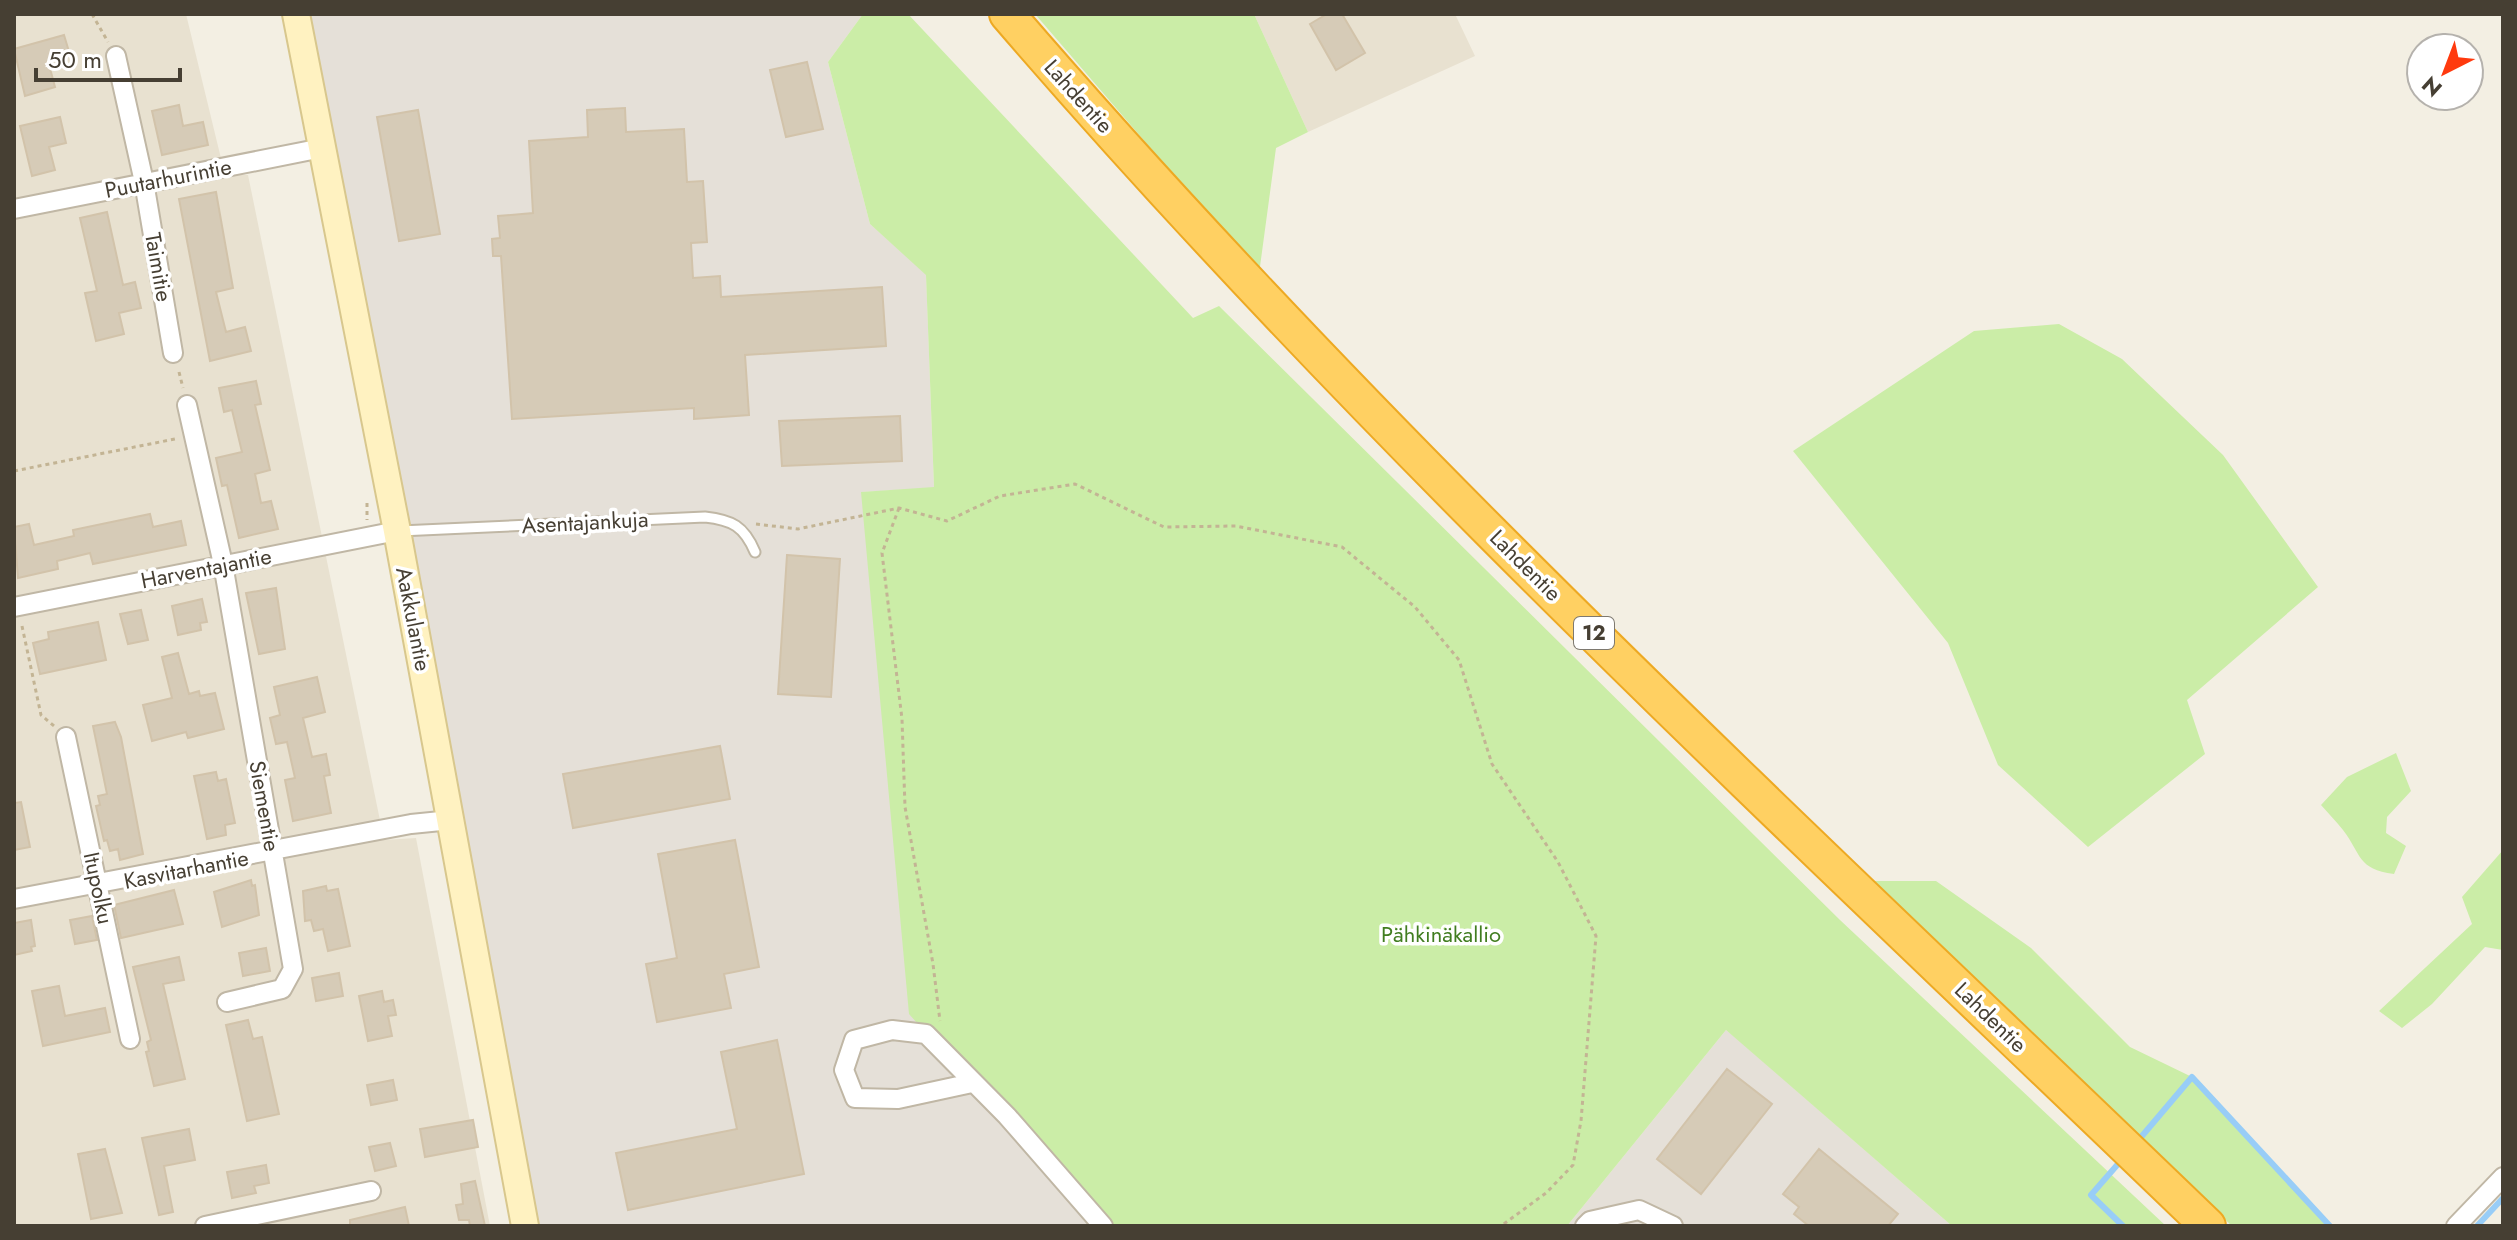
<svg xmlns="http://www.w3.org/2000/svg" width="2517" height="1240" viewBox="0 0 2517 1240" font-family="Jost,sans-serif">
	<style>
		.residential { fill: #e8e1d0 }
		.industrial { fill: #e5e0d8 }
		.green { fill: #cbeda7 }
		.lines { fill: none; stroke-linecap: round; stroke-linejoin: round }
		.stream { stroke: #98cdf7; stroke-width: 6 }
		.building { fill: #d6cbb7; stroke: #d2c3aa; stroke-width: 2 }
		.lane-casing { stroke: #c0b7a5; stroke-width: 13 }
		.street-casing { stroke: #c0b7a5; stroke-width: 22 }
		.secondary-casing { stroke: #d8c78d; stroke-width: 30 }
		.highway-casing { stroke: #eda923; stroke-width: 38 }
		.path { stroke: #c3b494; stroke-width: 3; stroke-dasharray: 4 4; stroke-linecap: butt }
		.lane { stroke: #fff; stroke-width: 9 }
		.street { stroke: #fff; stroke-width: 18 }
		.secondary { stroke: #fff2c1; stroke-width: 26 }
		.highway { stroke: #ffd062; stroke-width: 34 }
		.labels { text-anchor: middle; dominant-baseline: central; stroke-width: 7; stroke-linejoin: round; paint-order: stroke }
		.shield { fill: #fff; stroke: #7e7970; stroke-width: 2 }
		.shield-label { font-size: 20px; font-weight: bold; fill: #463f33 }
		.street-label { font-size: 22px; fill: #463f33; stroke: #fff }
		.park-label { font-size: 22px; fill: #417d20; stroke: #fff }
	</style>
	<rect width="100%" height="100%" fill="#f3efe3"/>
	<!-- residential -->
	<path class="residential" d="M14,14H186L225,175H248L384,840L416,838L490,1226H14Z
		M1254,14H1455L1475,56L1308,132Z"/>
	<!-- industrial -->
	<path class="industrial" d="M300,14H863L828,62L870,224L926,274L934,488L862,492L1098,1226H525Z
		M1726,1030L1736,1038L1952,1226H1567Z"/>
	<!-- green -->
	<path class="green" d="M863,14H908L1193,318L1219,306L1840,920L2166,1226H1952L1726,1030L1567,1226H1098L909,1014L861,492L934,487L926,275L870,224L828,62Z
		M1035,14H1254L1308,132L1276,148L1259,274Z
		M2059,324L2122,359L2223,455L2318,587L2187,700L2205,754L2088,847L1998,765L1948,643L1793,451L1974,331Z
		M2396,753L2411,791L2387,817L2386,833L2406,846L2394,874C2357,869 2362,855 2343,830C2336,821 2328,813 2321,805L2347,777Z
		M2503,850V950L2485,947L2432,1004L2402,1028L2379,1011L2472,924L2462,897Z
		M1865,881H1936L2031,948L2130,1047L2192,1077L2330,1226H2232Z"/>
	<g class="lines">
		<!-- stream -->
		<path class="stream" d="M2142,1136L2192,1077L2330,1226
			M2118,1164L2091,1195L2123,1226
			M2477,1226L2503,1198"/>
	</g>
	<!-- building -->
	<path class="building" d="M1327,14H1342L1365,53L1336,70L1310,24Z
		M64,35L70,55L48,61L55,87L25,96L14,49Z
		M807,62L823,129L786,137L770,70Z
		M179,105L183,126L203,122L208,145L162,155L152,111Z
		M625,108L626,132L684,129L687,182L703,181L707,242L691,243L693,278L720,276L721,297L882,287L886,346L745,355L749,415L694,419V408L512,419L501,256H493L492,239L500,238L498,216L533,213L529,141L588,137L587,110Z
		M418,110L440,234L399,241L377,117Z
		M60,117L66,143L49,147L55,170L32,176L20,126Z
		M216,192L233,288L216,292L226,332L245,327L251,351L210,361L179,199Z
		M107,212L123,285L135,282L141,308L119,313L124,334L96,341L85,293L97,291L80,218Z
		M256,381L261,404L255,405L270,470L255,474L261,503L271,501L278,529L239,538L227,485L222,486L216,458L242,452L232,410L224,412L219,388Z
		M900,416L902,461L782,466L779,421Z
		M150,514L153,527L181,521L186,545L93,564L90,553L57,561L58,569L18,578L14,527L29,524L34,545L74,536L73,530Z
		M787,555L840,559L831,697L778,694Z
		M276,588L285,649L259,654L246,593Z
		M202,599L207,622L200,623L201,630L178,635L172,606Z
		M141,610L148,640L128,644L120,614Z
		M98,622L106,660L40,674L33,643L49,639L48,632Z
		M178,653L189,694L199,691L200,696L215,693L224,729L188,738L186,732L152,741L143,705L172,698L162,657Z
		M317,677L325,712L303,718L312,757L326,754L330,775L324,776L331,813L293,821L285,780L295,778L287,742L276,744L270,718L280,715L274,687Z
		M115,722L121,737L143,854L120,860L118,849L110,851L107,840L104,841L96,806L100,805L98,796L107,794L93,726Z
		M720,746L730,799L573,828L563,774Z
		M216,772L218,781L226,779L235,823L225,825L226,835L207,839L194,776Z
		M21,802L30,847L14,850V803Z
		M735,840L759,967L724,974L731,1008L657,1022L646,964L677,958L658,854Z
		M251,880L252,886L255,885L259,915L222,927L214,892Z
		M326,886L327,891L338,889L350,946L328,951L323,929L314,931L311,920L305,921L303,891Z
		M174,890L183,924L121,938L114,905Z
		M92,916L97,940L75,944L70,920Z
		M31,920L35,946L31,947L32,951L14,955V923Z
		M266,948L270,971L243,976L239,953Z
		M179,957L184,980L163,984L185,1079L154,1086L146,1052L149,1051L147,1042L151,1040L133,967Z
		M339,973L343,996L316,1001L312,978Z
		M59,986L65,1016L105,1008L110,1032L43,1046L32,991Z
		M382,991L384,1002L393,1000L396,1015L388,1016L392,1036L368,1041L359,996Z
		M248,1020L253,1039L262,1037L279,1114L247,1121L226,1025Z
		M777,1040L804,1174L628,1210L616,1153L737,1129L721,1052Z
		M1727,1069L1772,1104L1701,1194L1657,1159Z
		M393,1080L397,1100L371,1105L367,1085Z
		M473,1120L478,1147L425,1157L420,1129Z
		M189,1129L195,1160L164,1166L173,1212L159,1215L142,1138Z
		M390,1143L396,1166L375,1171L369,1147Z
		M105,1149L122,1213L91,1219L78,1154Z
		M1819,1149L1898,1214L1888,1226H1809L1794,1214L1799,1207L1783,1194Z
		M266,1165L269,1183L254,1186L256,1193L232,1198L227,1172Z
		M475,1181L485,1226H470L469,1220H459L456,1205L463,1204L461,1184Z
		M405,1207L409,1226H350V1220Z"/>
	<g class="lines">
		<defs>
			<path id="lane" d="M400,531L705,517C732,520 744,526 755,552"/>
			<path id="street" d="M116,56L144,182L173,353
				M14,209L322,148
				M187,405L223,564L293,969L282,989L227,1002
				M14,607L397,531
				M66,737L130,1039
				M14,899L411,824L451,820
				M972,1083L898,1099L855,1098L844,1070L854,1040L892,1030L926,1034L1007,1116L1103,1226
				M205,1226L371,1191
				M1585,1226L1590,1221L1639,1210L1673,1226
				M2456,1226L2503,1177"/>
			<path id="secondary" d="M296,14L397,531L525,1226"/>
			<path id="highway" d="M1007,14C1378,445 1799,832 2208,1226"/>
		</defs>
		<!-- lane casing -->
		<use href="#lane" class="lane-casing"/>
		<!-- street casing -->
		<use href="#street" class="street-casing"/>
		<!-- secondary casing -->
		<use href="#secondary" class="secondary-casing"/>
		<!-- highway casing -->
		<use href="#highway" class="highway-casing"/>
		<!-- path -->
		<path class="path" d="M92,14L108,42
			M179,372L183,388
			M14,471L175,439
			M367,503V520
			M899,508L882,553L902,719L905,807L933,964L940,1021
			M756,524L798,529L899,508L947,521L1000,496L1075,484L1164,527L1236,526L1342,547L1415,607L1459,660L1492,764L1558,862L1596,936L1581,1121L1573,1165L1546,1193L1501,1226
			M22,626L41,715L54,726"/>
		<!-- lane -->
		<use href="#lane" class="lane"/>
		<!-- street -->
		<use href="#street" class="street"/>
		<!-- secondary -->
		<use href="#secondary" class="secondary"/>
		<!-- highway -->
		<use href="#highway" class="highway"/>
	</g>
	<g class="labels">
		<!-- shield labels -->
		<rect class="shield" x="1574" y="617" width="40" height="32" rx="6"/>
		<g class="shield-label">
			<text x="1594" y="633">12</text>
		</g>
		<!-- street labels -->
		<g class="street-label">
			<text transform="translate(1079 96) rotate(48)">Lahdentie</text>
			<text transform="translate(168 178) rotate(-11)">Puutarhurintie</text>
			<text transform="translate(159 267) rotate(80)">Taimitie</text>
			<text transform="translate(585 522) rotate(-3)">Asentajankuja</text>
			<text transform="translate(1526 565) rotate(45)">Lahdentie</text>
			<text transform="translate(206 568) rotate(-11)">Harventajantie</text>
			<text transform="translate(414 619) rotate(79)">Aakkulantie</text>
			<text transform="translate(265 806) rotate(80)">Siementie</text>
			<text transform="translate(186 869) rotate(-11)">Kasvitarhantie</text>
			<text transform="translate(99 888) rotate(78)">Itupolku</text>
			<text transform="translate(1991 1017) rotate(44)">Lahdentie</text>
		</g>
		<!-- park labels -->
		<g class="park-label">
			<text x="1441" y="934">Pähkinäkallio</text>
		</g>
	</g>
	<!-- border -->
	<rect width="2517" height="1240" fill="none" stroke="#463f33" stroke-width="32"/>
	<!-- north arrow -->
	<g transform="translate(2445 72) rotate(222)"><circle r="38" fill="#ffffff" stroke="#b5b2ad" stroke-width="2"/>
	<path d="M0-6L14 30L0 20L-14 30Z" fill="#ff3a0e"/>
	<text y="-12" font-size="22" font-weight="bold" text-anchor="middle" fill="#463f33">N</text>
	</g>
	<!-- scale -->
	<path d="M36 68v12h144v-12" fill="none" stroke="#463f33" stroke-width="4"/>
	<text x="48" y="68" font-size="24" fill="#463f33" stroke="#ffffff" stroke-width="6" paint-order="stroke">50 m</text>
</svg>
